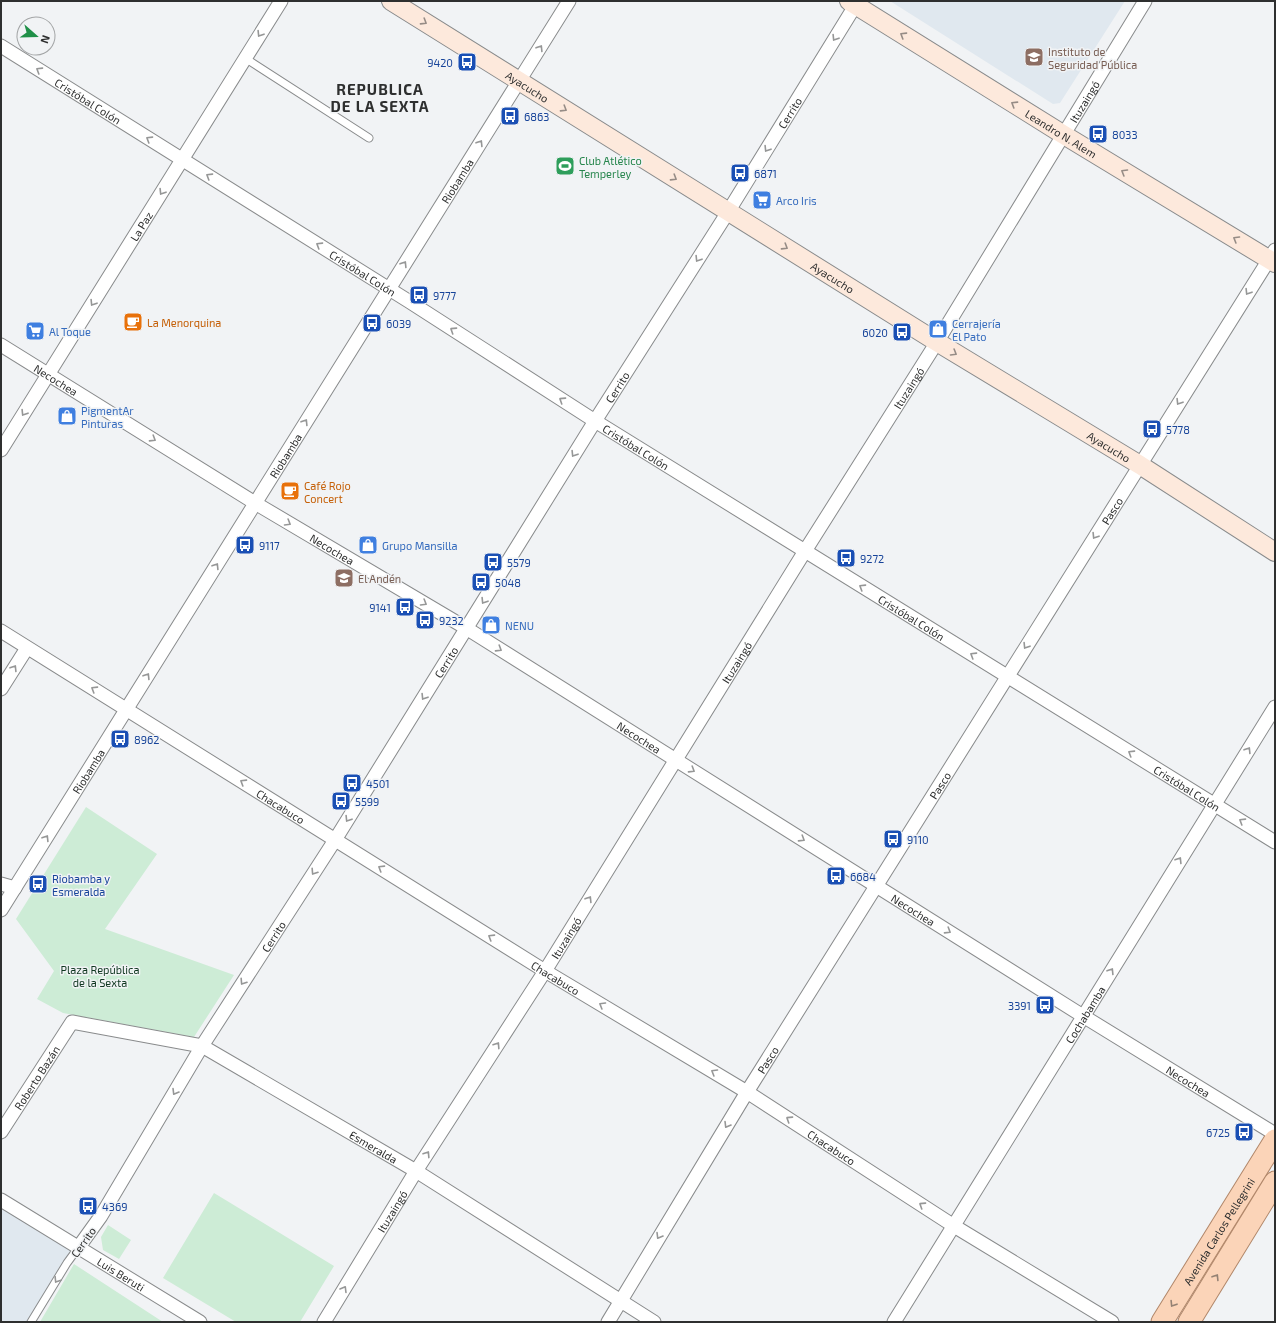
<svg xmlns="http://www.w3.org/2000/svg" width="1276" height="1323" viewBox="0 0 1276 1323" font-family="'Exo 2',sans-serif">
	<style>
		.built { fill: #e0e8ef }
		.green { fill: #cdecd6 }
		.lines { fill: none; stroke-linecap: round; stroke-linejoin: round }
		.service-casing { stroke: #898b8c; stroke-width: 9 }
		.minor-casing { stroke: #898b8c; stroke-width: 15 }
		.secondary-casing { stroke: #898b8c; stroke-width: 20 }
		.primary-casing { stroke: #b1876a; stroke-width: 23 }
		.service { stroke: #fff; stroke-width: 7 }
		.minor { stroke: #fff; stroke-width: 13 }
		.secondary { stroke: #fde9dc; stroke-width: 18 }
		.primary { stroke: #fbd4b8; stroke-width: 21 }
		.oneway { stroke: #968c86 }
		.oneway2 { stroke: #969797 }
		.oneway3 { stroke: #948274 }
		.labels { text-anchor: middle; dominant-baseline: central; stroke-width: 3; stroke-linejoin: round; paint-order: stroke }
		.education-label { font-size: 11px; fill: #785e54; stroke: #f1f3f5; text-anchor: start }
		.transit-label { font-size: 11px; fill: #164399; stroke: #f1f3f5; text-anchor: start }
		.street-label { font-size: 11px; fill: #2e2f2f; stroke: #f1f3f5 }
		.leisure-label { font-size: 11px; fill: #27864d; stroke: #f1f3f5; text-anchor: start }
		.shop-label { font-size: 11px; fill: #366cbe; stroke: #f1f3f5; text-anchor: start }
		.food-label { font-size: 11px; fill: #c56008; stroke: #f1f3f5; text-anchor: start }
		.park-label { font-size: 11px; fill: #0f3720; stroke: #f1f3f5 }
		.district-label { font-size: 15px; font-weight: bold; letter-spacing: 1px; fill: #2e2f2f; stroke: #f1f3f5 }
	</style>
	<rect width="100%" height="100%" fill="#f1f3f5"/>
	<!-- built -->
	<path class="built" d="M890,1H1125L1060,103L1053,104Z
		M1,1200L78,1248L31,1322H1Z"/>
	<!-- green -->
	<path class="green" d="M86,807L157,854L105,929L234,975L194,1037L63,1013L37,999L54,971L16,919Z
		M214,1193L334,1266L300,1322H236L163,1278Z
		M108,1225L131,1240L119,1259L103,1250L101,1237Z
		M74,1264L163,1322H40Z"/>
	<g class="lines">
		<defs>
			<path id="service" d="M245,58L369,138
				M31,1322L67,1263L78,1248"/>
			<g id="minor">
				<path id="s1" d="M1,46L410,302L595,421L1275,842"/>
				<path id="s2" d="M1,345L255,503L466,628L1083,1016L1275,1134"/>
				<path id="s3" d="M1,450L281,1"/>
				<path id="s4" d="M1,631L545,971L747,1092L954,1226L1112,1322"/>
				<path d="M1,689L27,648"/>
				<path d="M1,884L15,888"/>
				<path id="s5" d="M1,910L569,1"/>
				<path id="s6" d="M1,1132L72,1022L202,1046L416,1171L654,1322"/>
				<path id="s7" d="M1,1200L200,1322"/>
				<path id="s8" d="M78,1248L101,1216L202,1046L335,840L595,421L728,212L858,1"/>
				<path id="s9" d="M324,1322L416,1171L545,971L805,551L937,342L1145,1"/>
				<path id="s10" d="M608,1322L747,1092L1275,250"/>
				<path id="s11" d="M894,1322L1275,707"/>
			</g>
			<g id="secondary">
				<path id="s12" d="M391,1L937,342L1140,465L1275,552"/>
				<path id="s13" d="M849,1L1064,135L1275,263"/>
			</g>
			<g id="primary">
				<path id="s14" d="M1162,1322L1275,1140"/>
				<path d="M1189,1322L1275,1182"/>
			</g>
		</defs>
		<!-- service casing -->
		<use href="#service" class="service-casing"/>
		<!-- minor casing -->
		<use href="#minor" class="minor-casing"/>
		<!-- secondary casing -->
		<use href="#secondary" class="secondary-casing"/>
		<!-- primary casing -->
		<use href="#primary" class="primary-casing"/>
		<!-- service -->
		<use href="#service" class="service"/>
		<!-- minor -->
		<use href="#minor" class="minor"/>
		<!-- secondary -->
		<use href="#secondary" class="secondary"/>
		<!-- primary -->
		<use href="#primary" class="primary"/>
	</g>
	<!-- one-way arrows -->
	<defs><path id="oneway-chevron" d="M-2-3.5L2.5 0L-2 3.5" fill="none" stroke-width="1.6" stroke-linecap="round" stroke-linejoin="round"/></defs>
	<g class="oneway">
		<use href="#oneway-chevron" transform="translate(424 22) rotate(32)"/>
		<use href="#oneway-chevron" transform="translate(903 35) rotate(-148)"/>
		<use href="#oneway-chevron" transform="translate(1014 104) rotate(-148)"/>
		<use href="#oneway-chevron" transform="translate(564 109) rotate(32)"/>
		<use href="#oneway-chevron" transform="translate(1124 172) rotate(-149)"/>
		<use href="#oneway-chevron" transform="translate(674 178) rotate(32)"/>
		<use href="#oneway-chevron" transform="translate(1236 239) rotate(-149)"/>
		<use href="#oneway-chevron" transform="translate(785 247) rotate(32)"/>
		<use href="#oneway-chevron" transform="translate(954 353) rotate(31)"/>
	</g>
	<g class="oneway2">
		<use href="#oneway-chevron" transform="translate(260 34) rotate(122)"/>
		<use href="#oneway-chevron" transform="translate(835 38) rotate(122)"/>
		<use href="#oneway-chevron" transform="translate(540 48) rotate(-58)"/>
		<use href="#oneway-chevron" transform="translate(39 70) rotate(-148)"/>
		<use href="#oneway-chevron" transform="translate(149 139) rotate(-148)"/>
		<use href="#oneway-chevron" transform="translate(480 143) rotate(-58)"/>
		<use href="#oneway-chevron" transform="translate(767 149) rotate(122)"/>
		<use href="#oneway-chevron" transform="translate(209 176) rotate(-148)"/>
		<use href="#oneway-chevron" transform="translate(162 192) rotate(122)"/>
		<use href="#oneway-chevron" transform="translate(319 245) rotate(-148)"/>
		<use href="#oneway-chevron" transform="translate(698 259) rotate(122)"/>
		<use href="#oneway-chevron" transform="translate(404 264) rotate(-58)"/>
		<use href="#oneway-chevron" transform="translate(1248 292) rotate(122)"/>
		<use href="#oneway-chevron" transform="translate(93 303) rotate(122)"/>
		<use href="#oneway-chevron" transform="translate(453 330) rotate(-147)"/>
		<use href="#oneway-chevron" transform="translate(562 400) rotate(-147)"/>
		<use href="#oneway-chevron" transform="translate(1179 402) rotate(122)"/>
		<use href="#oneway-chevron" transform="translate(24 413) rotate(122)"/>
		<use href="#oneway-chevron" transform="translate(305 422) rotate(-58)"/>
		<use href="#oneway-chevron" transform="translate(153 439) rotate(32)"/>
		<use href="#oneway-chevron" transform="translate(574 454) rotate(122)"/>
		<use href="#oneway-chevron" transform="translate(288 523) rotate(31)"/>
		<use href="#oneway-chevron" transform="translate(1095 536) rotate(122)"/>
		<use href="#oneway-chevron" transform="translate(216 566) rotate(-58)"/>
		<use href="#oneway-chevron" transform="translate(862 587) rotate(-148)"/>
		<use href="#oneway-chevron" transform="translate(484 601) rotate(122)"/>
		<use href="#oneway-chevron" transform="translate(424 603) rotate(31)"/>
		<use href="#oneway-chevron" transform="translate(1026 646) rotate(122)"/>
		<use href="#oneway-chevron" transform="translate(499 649) rotate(32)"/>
		<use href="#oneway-chevron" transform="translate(973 655) rotate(-148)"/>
		<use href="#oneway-chevron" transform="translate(14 668) rotate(-58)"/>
		<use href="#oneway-chevron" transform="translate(147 676) rotate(-58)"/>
		<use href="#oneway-chevron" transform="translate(94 689) rotate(-148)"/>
		<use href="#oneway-chevron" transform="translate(424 697) rotate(122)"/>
		<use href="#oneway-chevron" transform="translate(1248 750) rotate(-58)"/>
		<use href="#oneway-chevron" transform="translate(1131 753) rotate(-148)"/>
		<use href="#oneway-chevron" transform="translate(692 770) rotate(32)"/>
		<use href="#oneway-chevron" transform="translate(243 782) rotate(-148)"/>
		<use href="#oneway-chevron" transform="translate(348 819) rotate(122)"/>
		<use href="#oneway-chevron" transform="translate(1242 821) rotate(-148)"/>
		<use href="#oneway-chevron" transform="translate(46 838) rotate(-58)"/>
		<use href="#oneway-chevron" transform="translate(802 839) rotate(32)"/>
		<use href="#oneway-chevron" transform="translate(1179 860) rotate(-58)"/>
		<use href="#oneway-chevron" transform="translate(381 868) rotate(-148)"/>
		<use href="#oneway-chevron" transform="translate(314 872) rotate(123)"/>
		<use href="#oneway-chevron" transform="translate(589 899) rotate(-58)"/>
		<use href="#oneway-chevron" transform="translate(948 931) rotate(32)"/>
		<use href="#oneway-chevron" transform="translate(491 937) rotate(-148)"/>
		<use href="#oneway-chevron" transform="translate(1111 971) rotate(-58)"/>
		<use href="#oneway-chevron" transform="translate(243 982) rotate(123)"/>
		<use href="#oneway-chevron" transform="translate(602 1005) rotate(-149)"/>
		<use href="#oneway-chevron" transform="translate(497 1045) rotate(-57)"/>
		<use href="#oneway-chevron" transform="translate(714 1072) rotate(-149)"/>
		<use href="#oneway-chevron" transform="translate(175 1092) rotate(121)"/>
		<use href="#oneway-chevron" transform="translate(789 1119) rotate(-147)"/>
		<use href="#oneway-chevron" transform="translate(727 1125) rotate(121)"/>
		<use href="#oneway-chevron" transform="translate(427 1154) rotate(-57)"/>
		<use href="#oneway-chevron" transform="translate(922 1205) rotate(-147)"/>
		<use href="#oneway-chevron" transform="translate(659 1236) rotate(121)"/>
		<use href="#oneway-chevron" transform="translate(57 1280) rotate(122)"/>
		<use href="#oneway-chevron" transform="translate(344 1289) rotate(-59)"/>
	</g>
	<g class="oneway3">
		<use href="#oneway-chevron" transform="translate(1216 1277) rotate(-58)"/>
		<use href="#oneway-chevron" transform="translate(1173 1304) rotate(122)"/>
	</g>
	<!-- icons -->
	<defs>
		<symbol id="university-square" viewBox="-11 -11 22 22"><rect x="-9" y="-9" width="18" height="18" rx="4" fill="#8d6e63" stroke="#f1f3f5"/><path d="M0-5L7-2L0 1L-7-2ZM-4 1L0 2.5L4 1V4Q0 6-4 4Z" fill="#fff"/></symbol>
		<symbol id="bus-square" viewBox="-11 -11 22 22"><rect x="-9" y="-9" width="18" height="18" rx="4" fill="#1a4fb4" stroke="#f1f3f5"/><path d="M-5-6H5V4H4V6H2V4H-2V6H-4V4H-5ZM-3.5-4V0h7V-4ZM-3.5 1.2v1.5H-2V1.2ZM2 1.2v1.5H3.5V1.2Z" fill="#fff"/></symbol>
		<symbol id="stadium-square" viewBox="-11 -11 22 22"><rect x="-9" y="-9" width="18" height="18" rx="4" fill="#2e9e5b" stroke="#f1f3f5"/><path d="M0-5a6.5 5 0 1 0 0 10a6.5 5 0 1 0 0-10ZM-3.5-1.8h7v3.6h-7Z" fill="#fff"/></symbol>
		<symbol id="supermarket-square" viewBox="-11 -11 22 22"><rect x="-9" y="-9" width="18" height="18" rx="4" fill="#3f7fe0" stroke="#f1f3f5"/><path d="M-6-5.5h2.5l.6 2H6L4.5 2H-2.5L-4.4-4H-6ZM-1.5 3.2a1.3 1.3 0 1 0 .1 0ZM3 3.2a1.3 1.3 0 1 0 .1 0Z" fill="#fff"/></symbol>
		<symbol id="cafe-square" viewBox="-11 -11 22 22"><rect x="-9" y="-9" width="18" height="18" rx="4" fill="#e8710a" stroke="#f1f3f5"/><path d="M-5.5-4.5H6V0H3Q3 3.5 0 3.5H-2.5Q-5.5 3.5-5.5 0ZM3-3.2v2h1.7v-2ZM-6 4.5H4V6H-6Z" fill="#fff"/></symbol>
		<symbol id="shop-square" viewBox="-11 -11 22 22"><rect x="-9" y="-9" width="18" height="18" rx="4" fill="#3f7fe0" stroke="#f1f3f5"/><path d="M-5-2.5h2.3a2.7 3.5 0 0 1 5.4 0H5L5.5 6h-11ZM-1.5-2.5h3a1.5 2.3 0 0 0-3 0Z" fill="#fff"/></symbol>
		<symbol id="school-square" viewBox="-11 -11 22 22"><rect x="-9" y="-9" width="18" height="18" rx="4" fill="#8d6e63" stroke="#f1f3f5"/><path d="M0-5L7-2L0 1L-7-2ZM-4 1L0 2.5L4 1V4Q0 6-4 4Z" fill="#fff"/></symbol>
	</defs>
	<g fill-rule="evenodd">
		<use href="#university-square" x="1023" y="46" width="22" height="22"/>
		<use href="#bus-square" x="456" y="51" width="22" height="22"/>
		<use href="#bus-square" x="499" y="105" width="22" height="22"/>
		<use href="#bus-square" x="1087" y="123" width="22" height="22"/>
		<use href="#stadium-square" x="554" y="155" width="22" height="22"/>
		<use href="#bus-square" x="729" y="162" width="22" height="22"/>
		<use href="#supermarket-square" x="751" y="189" width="22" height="22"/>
		<use href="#bus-square" x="408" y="284" width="22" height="22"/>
		<use href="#cafe-square" x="122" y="311" width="22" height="22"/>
		<use href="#bus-square" x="361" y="312" width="22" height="22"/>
		<use href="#shop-square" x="927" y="318" width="22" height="22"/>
		<use href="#supermarket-square" x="24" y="320" width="22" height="22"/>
		<use href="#bus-square" x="891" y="321" width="22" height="22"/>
		<use href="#shop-square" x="56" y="405" width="22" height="22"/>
		<use href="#bus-square" x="1141" y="418" width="22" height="22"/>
		<use href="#cafe-square" x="279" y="480" width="22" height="22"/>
		<use href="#bus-square" x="234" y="534" width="22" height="22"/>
		<use href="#shop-square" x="357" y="534" width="22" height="22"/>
		<use href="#bus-square" x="835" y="547" width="22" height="22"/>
		<use href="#bus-square" x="482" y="551" width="22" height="22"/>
		<use href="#school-square" x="333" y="567" width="22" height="22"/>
		<use href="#bus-square" x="470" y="571" width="22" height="22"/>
		<use href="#bus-square" x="394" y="596" width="22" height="22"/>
		<use href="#bus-square" x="414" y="609" width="22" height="22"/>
		<use href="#shop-square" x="480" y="614" width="22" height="22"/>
		<use href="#bus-square" x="109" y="728" width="22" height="22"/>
		<use href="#bus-square" x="341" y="772" width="22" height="22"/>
		<use href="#bus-square" x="330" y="790" width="22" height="22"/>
		<use href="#bus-square" x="882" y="828" width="22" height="22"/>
		<use href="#bus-square" x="825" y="865" width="22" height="22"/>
		<use href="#bus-square" x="27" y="873" width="22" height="22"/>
		<use href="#bus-square" x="1034" y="994" width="22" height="22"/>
		<use href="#bus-square" x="1233" y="1121" width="22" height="22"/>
		<use href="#bus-square" x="77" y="1195" width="22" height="22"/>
	</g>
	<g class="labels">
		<!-- education labels -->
		<g class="education-label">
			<text x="1048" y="51">Instituto de<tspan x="1048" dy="13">Seguridad Pública</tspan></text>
			<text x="358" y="578">El Andén</text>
		</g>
		<!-- transit labels -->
		<g class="transit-label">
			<text x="453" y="62" text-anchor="end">9420</text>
			<text x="524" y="116">6863</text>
			<text x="1112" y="134">8033</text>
			<text x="754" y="173">6871</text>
			<text x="433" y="295">9777</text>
			<text x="386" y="323">6039</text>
			<text x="888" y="332" text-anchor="end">6020</text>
			<text x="1166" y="429">5778</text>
			<text x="259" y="545">9117</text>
			<text x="860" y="558">9272</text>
			<text x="507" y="562">5579</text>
			<text x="495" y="582">5048</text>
			<text x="391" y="607" text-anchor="end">9141</text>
			<text x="439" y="620">9232</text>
			<text x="134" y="739">8962</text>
			<text x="366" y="783">4501</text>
			<text x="355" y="801">5599</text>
			<text x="907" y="839">9110</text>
			<text x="850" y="876">6684</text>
			<text x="52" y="878">Riobamba y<tspan x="52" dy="13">Esmeralda</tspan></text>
			<text x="1031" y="1005" text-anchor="end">3391</text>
			<text x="1230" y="1132" text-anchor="end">6725</text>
			<text x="102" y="1206">4369</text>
		</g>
		<!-- street labels -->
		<g class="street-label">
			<text stroke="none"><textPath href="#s12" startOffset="161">Ayacucho</textPath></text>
			<text stroke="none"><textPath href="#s1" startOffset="103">Cristóbal Colón</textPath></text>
			<text stroke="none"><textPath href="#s9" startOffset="1438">Ituzaingó</textPath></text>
			<text stroke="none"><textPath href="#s8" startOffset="1340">Cerrito</textPath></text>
			<text stroke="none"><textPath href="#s13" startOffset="250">Leandro N. Alem</textPath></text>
			<text stroke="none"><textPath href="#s5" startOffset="860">Riobamba</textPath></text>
			<text stroke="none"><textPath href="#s3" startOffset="264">La Paz</textPath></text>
			<text stroke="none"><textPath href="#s1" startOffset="427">Cristóbal Colón</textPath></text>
			<text stroke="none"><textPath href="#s12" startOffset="521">Ayacucho</textPath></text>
			<text stroke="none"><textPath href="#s2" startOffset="65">Necochea</textPath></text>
			<text stroke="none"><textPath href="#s8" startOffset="1016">Cerrito</textPath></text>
			<text stroke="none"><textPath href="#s9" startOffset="1102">Ituzaingó</textPath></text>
			<text stroke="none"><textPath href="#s1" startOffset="751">Cristóbal Colón</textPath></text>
			<text stroke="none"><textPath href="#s12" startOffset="845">Ayacucho</textPath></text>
			<text stroke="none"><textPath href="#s5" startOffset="536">Riobamba</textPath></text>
			<text stroke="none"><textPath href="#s10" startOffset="955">Pasco</textPath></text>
			<text stroke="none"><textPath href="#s2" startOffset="389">Necochea</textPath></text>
			<text stroke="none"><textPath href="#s1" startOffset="1075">Cristóbal Colón</textPath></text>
			<text stroke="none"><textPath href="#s8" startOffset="692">Cerrito</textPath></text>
			<text stroke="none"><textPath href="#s9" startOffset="778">Ituzaingó</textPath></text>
			<text stroke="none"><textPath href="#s2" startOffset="749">Necochea</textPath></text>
			<text stroke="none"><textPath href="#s5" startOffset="164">Riobamba</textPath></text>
			<text stroke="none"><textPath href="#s10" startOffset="631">Pasco</textPath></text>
			<text stroke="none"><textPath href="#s1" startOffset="1399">Cristóbal Colón</textPath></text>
			<text stroke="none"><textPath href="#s4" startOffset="330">Chacabuco</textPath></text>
			<text stroke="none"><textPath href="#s2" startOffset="1073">Necochea</textPath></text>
			<text stroke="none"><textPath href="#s8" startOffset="368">Cerrito</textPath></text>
			<text stroke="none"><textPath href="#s9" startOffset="454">Ituzaingó</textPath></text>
			<text stroke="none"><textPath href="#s4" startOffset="654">Chacabuco</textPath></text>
			<text stroke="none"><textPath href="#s11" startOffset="362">Cochabamba</textPath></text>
			<text stroke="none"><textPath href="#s10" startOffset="307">Pasco</textPath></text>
			<text stroke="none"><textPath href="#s6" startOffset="65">Roberto Bazán</textPath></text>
			<text stroke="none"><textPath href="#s2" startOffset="1397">Necochea</textPath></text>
			<text stroke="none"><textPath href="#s6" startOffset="462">Esmeralda</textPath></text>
			<text stroke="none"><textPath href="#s4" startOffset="978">Chacabuco</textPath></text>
			<text stroke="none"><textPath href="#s9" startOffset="130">Ituzaingó</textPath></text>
			<text stroke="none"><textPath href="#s14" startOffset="107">Avenida Carlos Pellegrini</textPath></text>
			<text transform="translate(83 1242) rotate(-55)">Cerrito</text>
			<text stroke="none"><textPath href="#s7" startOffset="141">Luis Beruti</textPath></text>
		</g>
		<!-- leisure labels -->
		<g class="leisure-label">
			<text x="579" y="160">Club Atlético<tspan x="579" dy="13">Temperley</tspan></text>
		</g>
		<!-- shop labels -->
		<g class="shop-label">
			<text x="776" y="200">Arco Iris</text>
			<text x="952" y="323">Cerrajería<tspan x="952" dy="13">El Pato</tspan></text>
			<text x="49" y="331">Al Toque</text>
			<text x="81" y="410">PigmentAr<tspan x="81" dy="13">Pinturas</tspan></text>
			<text x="382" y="545">Grupo Mansilla</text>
			<text x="505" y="625">NENU</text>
		</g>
		<!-- food labels -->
		<g class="food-label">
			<text x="147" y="322">La Menorquina</text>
			<text x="304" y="485">Café Rojo<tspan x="304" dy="13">Concert</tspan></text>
		</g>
		<!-- park labels -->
		<g class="park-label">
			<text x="100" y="969">Plaza República<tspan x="100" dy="13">de la Sexta</tspan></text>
		</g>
		<!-- district labels -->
		<g class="district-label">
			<text x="380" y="89">REPUBLICA<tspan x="380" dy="17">DE LA SEXTA</tspan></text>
		</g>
	</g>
	<!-- border -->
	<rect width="1276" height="1323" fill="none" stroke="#2e2f2f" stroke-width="4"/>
	<!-- north arrow -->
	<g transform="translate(36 36) rotate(110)"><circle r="19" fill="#f1f3f5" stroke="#a3a5a6"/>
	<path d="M0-3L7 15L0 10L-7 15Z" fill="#209048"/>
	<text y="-6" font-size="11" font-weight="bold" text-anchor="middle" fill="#2e2f2f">N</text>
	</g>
</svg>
